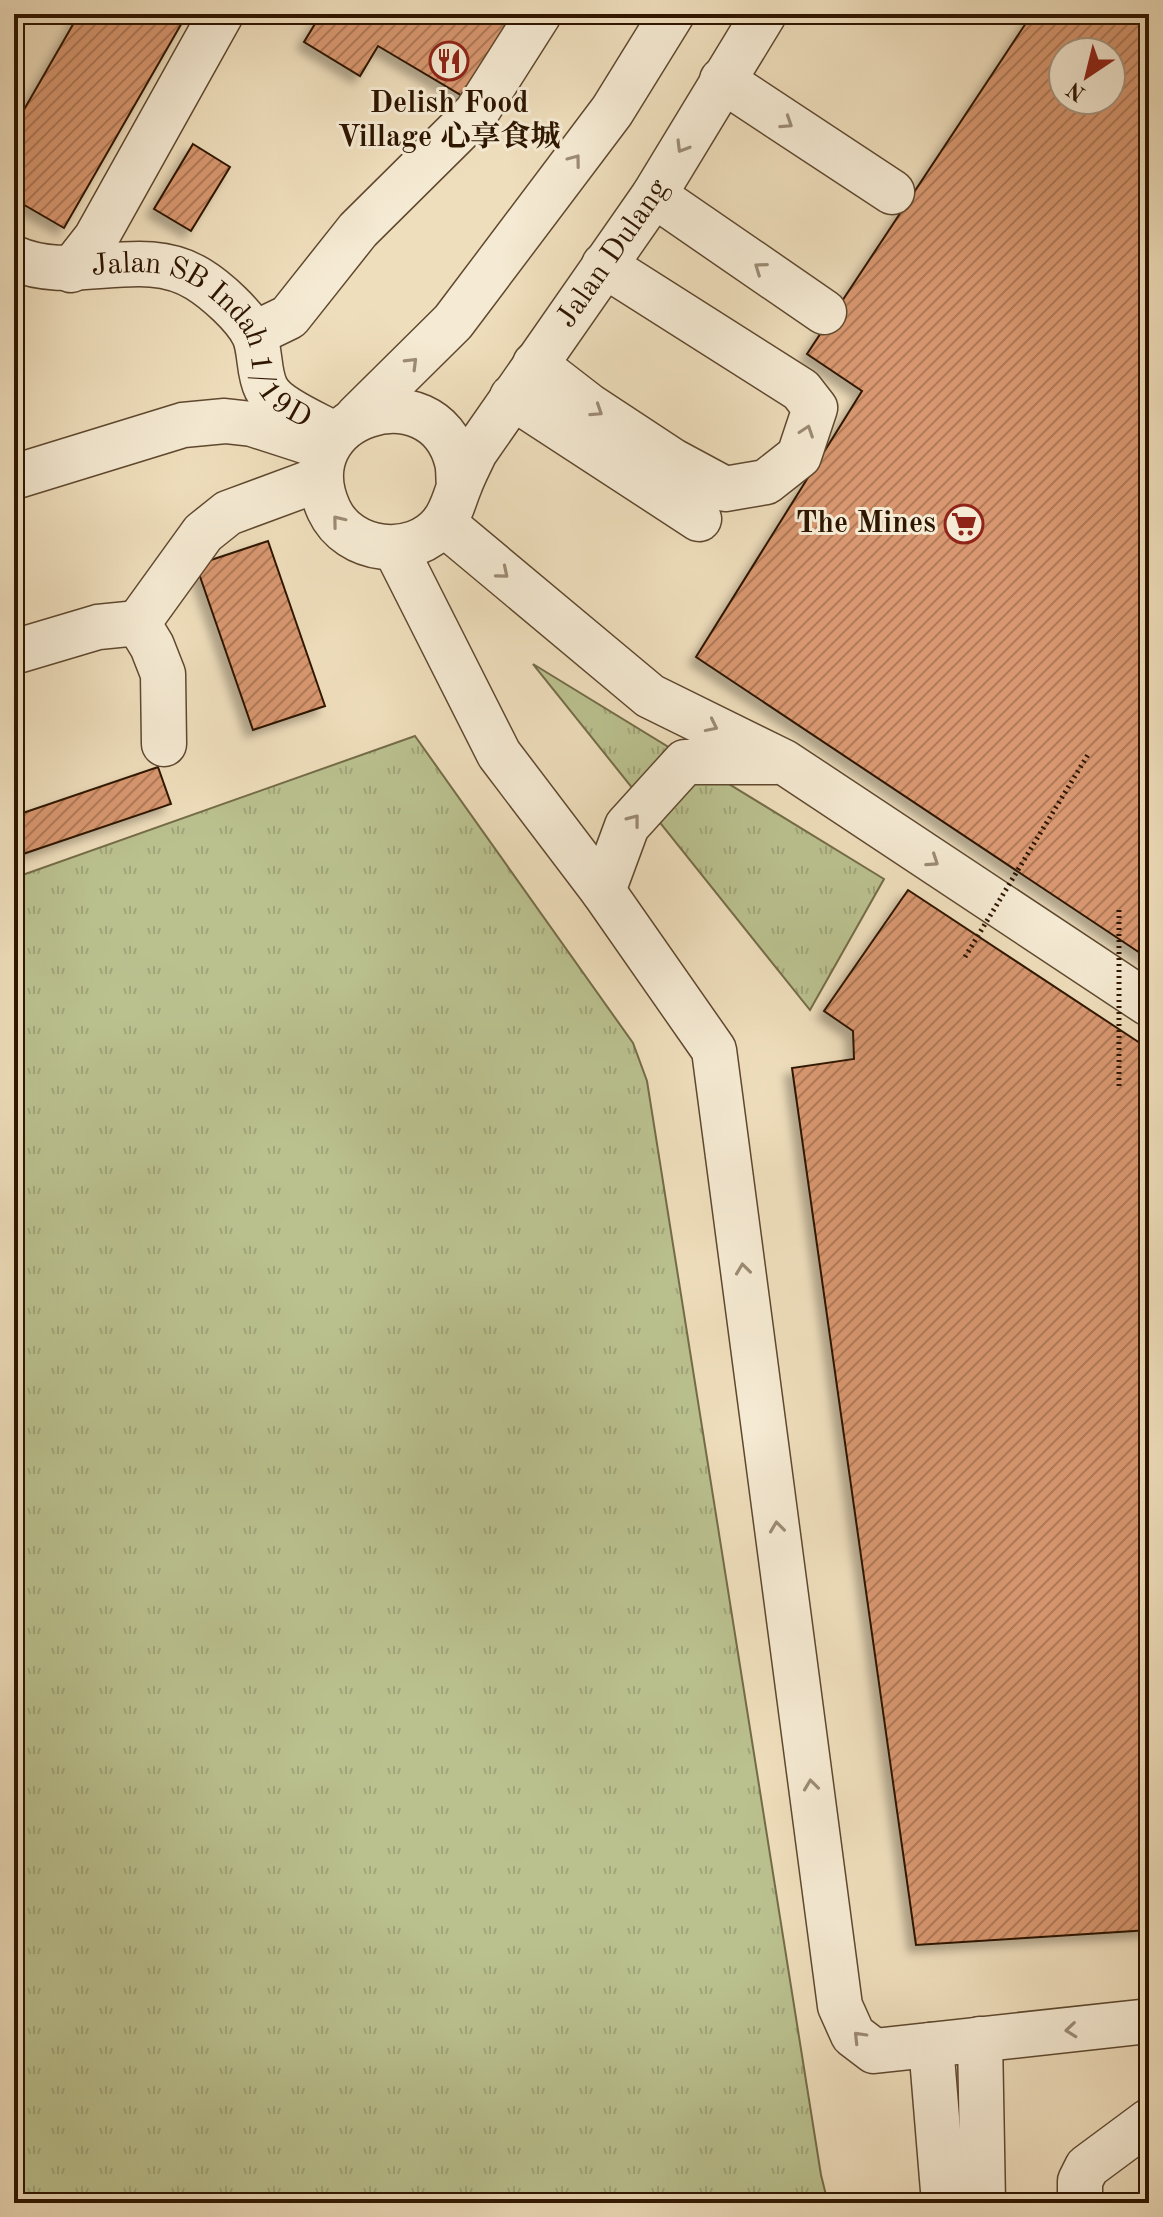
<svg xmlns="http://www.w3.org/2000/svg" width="1163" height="2217" viewBox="0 0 1163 2217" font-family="'Old Standard TT','Noto Serif SC',serif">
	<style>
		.grass { fill: url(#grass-tufts); stroke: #746c48; stroke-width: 2 }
		.building { fill: url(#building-hatch); stroke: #2f1600; stroke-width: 2; fill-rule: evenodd; filter: url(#shadow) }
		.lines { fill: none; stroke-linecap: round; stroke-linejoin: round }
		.minor-casing { stroke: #5f482f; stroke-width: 47 }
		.minor { stroke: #f5ead3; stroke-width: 44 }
		.path-bridge { stroke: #2f1600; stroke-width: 5; stroke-dasharray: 2 4; stroke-linecap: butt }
		.oneway { stroke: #9c8b74 }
		.labels { text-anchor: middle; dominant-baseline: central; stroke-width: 6; stroke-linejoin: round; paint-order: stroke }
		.poi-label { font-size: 30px; font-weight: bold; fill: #2f1600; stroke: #f5ead3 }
		.street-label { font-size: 30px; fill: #2f1600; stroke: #f5ead3 }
	</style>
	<defs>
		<pattern id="grass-tufts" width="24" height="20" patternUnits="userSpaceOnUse" patternTransform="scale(2)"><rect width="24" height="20" fill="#bac18f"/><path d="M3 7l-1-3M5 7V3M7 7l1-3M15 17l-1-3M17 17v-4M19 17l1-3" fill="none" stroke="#a0a57a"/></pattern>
		<pattern id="building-hatch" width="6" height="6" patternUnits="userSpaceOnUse" patternTransform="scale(2)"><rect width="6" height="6" fill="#d8976f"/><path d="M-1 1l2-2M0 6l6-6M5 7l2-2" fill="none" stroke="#b07a59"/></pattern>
		<filter id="shadow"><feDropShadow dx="-7" dy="7" stdDeviation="4" flood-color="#0004"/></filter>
	</defs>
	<rect width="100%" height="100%" fill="#efdebc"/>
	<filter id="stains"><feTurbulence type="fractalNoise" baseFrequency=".0025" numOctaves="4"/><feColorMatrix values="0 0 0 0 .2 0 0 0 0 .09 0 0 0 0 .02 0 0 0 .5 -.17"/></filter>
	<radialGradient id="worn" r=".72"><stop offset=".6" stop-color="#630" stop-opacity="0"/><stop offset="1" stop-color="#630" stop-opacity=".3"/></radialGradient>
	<!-- grass -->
	<path class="grass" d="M533,664L884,879L810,1010Z
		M415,736L633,1043L647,1081L821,2175L828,2203H14V878Z"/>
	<!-- building -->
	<path class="building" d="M79,14H187L64,228L14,199V127Z
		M321,14H521L471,101L378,46L360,76L304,42Z
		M1032,14H1149V959L696,657L862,391L807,354ZM1063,52H1111V100H1063Z
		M193,144L230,167L191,231L154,209Z
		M268,541L325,706L253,730L196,565Z
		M158,767L171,804L14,857V816Z
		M908,890L1149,1049V1930L916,1945L792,1068L854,1059L853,1031L824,1011Z"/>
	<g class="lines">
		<defs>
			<g id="minor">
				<path d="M722,80L892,192"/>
				<path d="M654,195L824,312"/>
				<path id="s1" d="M14,258C74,285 142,244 198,279C216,290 245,316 254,335C261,351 258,372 266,388C275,408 317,424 336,435"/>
				<path d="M71,270L96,238L221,14"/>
				<path d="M254,334L289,317L358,230L476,113L539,14"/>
				<path d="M535,364L588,405L673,461L725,489L766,482L799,456L815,408L801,390L604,265"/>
				<path d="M512,397L699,519"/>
				<path d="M357,417L453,322L612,111L672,14"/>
				<path d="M14,477L183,425L225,421L252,424L314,444"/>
				<path id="s2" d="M459,487C458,479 459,470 457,462C434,369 285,414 329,510C349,553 413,560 442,524C452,512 454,499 460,485C464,474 470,463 475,452L654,195L764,14"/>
				<path d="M443,523L650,696L784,762L1149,1004"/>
				<path d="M395,548L499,754L603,891L714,1050L840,2006L853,2035L874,2051L1149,2021"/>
				<path d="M138,623L203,533L228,513L320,479"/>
				<path d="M14,652L98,627L138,623L152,646L163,674L164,744"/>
				<path d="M603,891L627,826L685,762H775"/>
				<path d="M980,2039L983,2203"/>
				<path d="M931,2045L944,2203"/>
				<path d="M1080,2203V2181L1087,2167L1149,2121"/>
			</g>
		</defs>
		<!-- minor casing -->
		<use href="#minor" class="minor-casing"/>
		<!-- minor -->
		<use href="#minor" class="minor"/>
		<!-- path-bridge -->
		<path class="path-bridge" d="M965,957L1089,753
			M1119,1086V907"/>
	</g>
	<!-- one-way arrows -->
	<defs><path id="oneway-chevron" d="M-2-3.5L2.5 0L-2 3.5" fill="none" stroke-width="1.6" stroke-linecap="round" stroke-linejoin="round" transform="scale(2)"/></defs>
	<g class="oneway">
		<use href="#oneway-chevron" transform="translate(787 123) rotate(33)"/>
		<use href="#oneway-chevron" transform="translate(682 147) rotate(121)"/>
		<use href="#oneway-chevron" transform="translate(575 160) rotate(-53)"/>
		<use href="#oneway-chevron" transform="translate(760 268) rotate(-145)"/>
		<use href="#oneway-chevron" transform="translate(412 363) rotate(-45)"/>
		<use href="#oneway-chevron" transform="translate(597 411) rotate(33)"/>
		<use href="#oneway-chevron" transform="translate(807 431) rotate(-71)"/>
		<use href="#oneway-chevron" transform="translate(338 521) rotate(-129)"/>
		<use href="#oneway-chevron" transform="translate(503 573) rotate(40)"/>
		<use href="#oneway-chevron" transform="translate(712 726) rotate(26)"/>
		<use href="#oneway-chevron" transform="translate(634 820) rotate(-52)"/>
		<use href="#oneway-chevron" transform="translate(933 861) rotate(34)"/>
		<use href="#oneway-chevron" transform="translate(743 1269) rotate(-97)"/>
		<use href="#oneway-chevron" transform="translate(777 1527) rotate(-97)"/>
		<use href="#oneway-chevron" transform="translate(811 1785) rotate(-97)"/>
		<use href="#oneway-chevron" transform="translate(1071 2030) rotate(174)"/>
		<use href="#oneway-chevron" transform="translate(859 2037) rotate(-134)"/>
	</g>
	<!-- icons -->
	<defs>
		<symbol id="restaurant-ring" viewBox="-11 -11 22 22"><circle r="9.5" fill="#f5ead3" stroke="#8f2418" stroke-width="1.5"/><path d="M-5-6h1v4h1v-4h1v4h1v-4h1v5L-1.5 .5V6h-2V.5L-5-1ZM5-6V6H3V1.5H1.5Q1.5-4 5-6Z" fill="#8f2418"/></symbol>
		<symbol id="supermarket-ring" viewBox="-11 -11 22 22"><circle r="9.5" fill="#f5ead3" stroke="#8f2418" stroke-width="1.5"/><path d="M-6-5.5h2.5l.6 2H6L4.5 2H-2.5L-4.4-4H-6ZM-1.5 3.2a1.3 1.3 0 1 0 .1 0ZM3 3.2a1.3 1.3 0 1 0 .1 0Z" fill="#8f2418"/></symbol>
	</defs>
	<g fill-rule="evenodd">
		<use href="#restaurant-ring" x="427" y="39" width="44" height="44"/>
		<use href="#supermarket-ring" x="942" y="502" width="44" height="44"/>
	</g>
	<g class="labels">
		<!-- poi labels -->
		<g class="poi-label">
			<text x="449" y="104">Delish Food<tspan x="449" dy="34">Village 心享食城</tspan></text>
			<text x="936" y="524" text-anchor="end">The Mines</text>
		</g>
		<!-- street labels -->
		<g class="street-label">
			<text stroke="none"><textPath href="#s2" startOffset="712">Jalan Dulang</textPath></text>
			<text stroke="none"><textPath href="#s1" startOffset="228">Jalan SB Indah 1/19D</textPath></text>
		</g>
	</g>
	<!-- margin -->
	<rect width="1163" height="2217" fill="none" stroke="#efdebc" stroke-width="48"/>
	<rect x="16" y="16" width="1131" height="2185" fill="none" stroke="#2f1600" stroke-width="4"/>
	<rect x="24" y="24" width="1115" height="2169" fill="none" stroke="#2f1600" stroke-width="2"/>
	<!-- north arrow -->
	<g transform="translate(1087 76) rotate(215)"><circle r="38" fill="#f5ead3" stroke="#a6957f" stroke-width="2"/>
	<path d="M0-6L14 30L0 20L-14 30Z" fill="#8f2418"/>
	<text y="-12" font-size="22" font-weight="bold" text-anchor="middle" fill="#2f1600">N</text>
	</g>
	<rect width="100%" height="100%" filter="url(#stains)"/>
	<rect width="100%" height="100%" fill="url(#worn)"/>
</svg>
